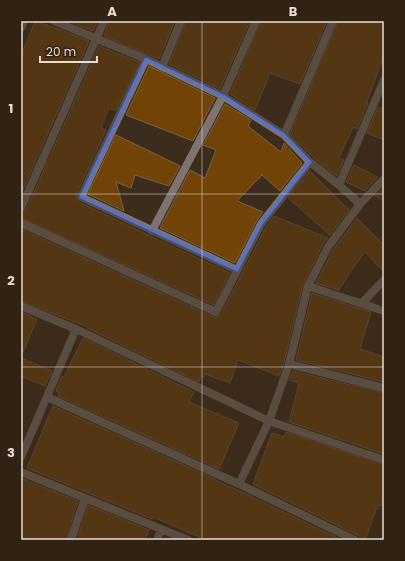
<svg xmlns="http://www.w3.org/2000/svg" width="405" height="561" viewBox="0 0 405 561" font-family="Poppins,sans-serif">
	<style>
		.building { fill: #714307; stroke: #756351 }
		.lines { fill: none; stroke-linecap: round; stroke-linejoin: round }
		.street { stroke: #7f736f; stroke-width: 8 }
		.marked { fill: none; stroke: #5072d7; stroke-width: 3; stroke-linejoin: round }
		.grid { fill: none; stroke: #e7ddd3; stroke-width: 1; stroke-opacity: 0.55 }
		.neatline { fill: none; stroke: #e7ddd3; stroke-width: 1.5 }
		.grid-label { font-size: 13px; text-anchor: middle; font-weight: bold; fill: #e7ddd3 }
	</style>
	<rect width="100%" height="100%" fill="#3c2c1c"/>
	<!-- building -->
	<path class="building" d="M35,21H37L60,30H61L89,41L21,194V56Z
		M68,21H98L93,31Z
		M109,21H175L159,59L104,36Z
		M186,21H250L220,89L169,64Z
		M261,21H327L300,84L270,73L255,110L230,94Z
		M338,21H384V55L367,102L368,103L357,129L353,127L339,158L344,160L337,176L314,158L290,134Z
		M99,46L139,62L116,111L109,108L101,128L106,130L76,195V200L79,202L150,236L230,273L214,305L21,218V213H24L26,210Z
		M149,66L215,98L193,141L126,115Z
		M225,104L251,120L248,126L281,152L284,143L302,163L280,191L262,175L237,201L263,212L256,222L235,263L160,228L190,170L205,178L216,150L203,145Z
		M378,107L384,110V140L367,133Z
		M116,135L180,166L169,186L135,175L131,188L116,182L124,211L88,194Z
		M354,165L378,177L365,191L346,182Z
		M310,171L349,210L330,235L288,198Z
		M384,187V201L375,196Z
		M274,216L328,238L323,244L303,285L284,362L279,376L238,360L230,383L205,374L204,377L201,376L199,382L87,328L88,327L21,301V229L214,317H217L221,314L266,227Z
		M357,218L384,245V272L365,252L350,272L339,290L316,283L333,250Z
		M312,293L371,312L360,349L384,357V382L296,360Z
		M21,312L37,319L21,357Z
		M83,338L194,392L189,402L239,423L219,469L58,396L59,392L56,391L62,376L64,377Z
		M21,358L52,371L45,386L21,376Z
		M293,371L384,393V454L289,422L299,383L289,380Z
		M53,406L215,479V480L242,492L342,540H206L153,517L152,519L27,468Z
		M286,432L384,465V498L381,506L378,505L365,540H360V537L357,535L253,484L272,433L284,437Z
		M23,479L78,501L66,540H21V482Z
		M88,505L149,530L145,540H77Z"/>
	<g class="lines">
		<!-- street -->
		<path class="street" d="M54,21L146,59L223,96L284,135L310,162L339,185L360,204
			M21,28L24,21
			M146,59L81,197L237,270
			M162,67L181,21
			M284,135L333,21
			M339,185L384,80
			M21,208L104,21
			M21,223L216,312L261,224L310,162
			M152,231L223,96L256,21
			M308,286L384,311
			M362,303L384,280
			M21,306L76,329L269,421L384,460
			M289,364L384,388
			M47,397L239,484L355,540
			M21,457L76,329
			M21,472L188,540
			M239,484L269,421L289,364L308,286L328,247L360,204L384,179
			M71,540L85,498
			M157,540L161,529"/>
	</g>
	<!-- marked area -->
	<path d="M0 0H405V561H0ZM146,59L223,96L284,135L310,162L261,224L237,270L81,197Z" fill="#3c2c1c" fill-opacity=".55" fill-rule="evenodd"/>
	<path class="marked" d="M146,59L223,96L284,135L310,162L261,224L237,270L81,197Z"/>
	<!-- grid -->
	<path class="grid" d="M202,21V540M21,194H384M21,367H384"/>
	<!-- border -->
	<rect width="405" height="561" fill="none" stroke="#322213" stroke-width="44"/>
	<!-- scale -->
	<path d="M40 56v6h57v-6" fill="none" stroke="#e7ddd3" stroke-width="2"/>
	<text x="46" y="56" font-size="12" fill="#e7ddd3" stroke="#322213" stroke-width="3" paint-order="stroke">20 m</text>
	<rect x="22" y="22" width="361" height="517" class="neatline"/>
	<g class="grid-label">
		<text x="112" y="16">A</text>
		<text x="293" y="16">B</text>
		<text x="11" y="113">1</text>
		<text x="11" y="285">2</text>
		<text x="11" y="457">3</text>
	</g>
</svg>
